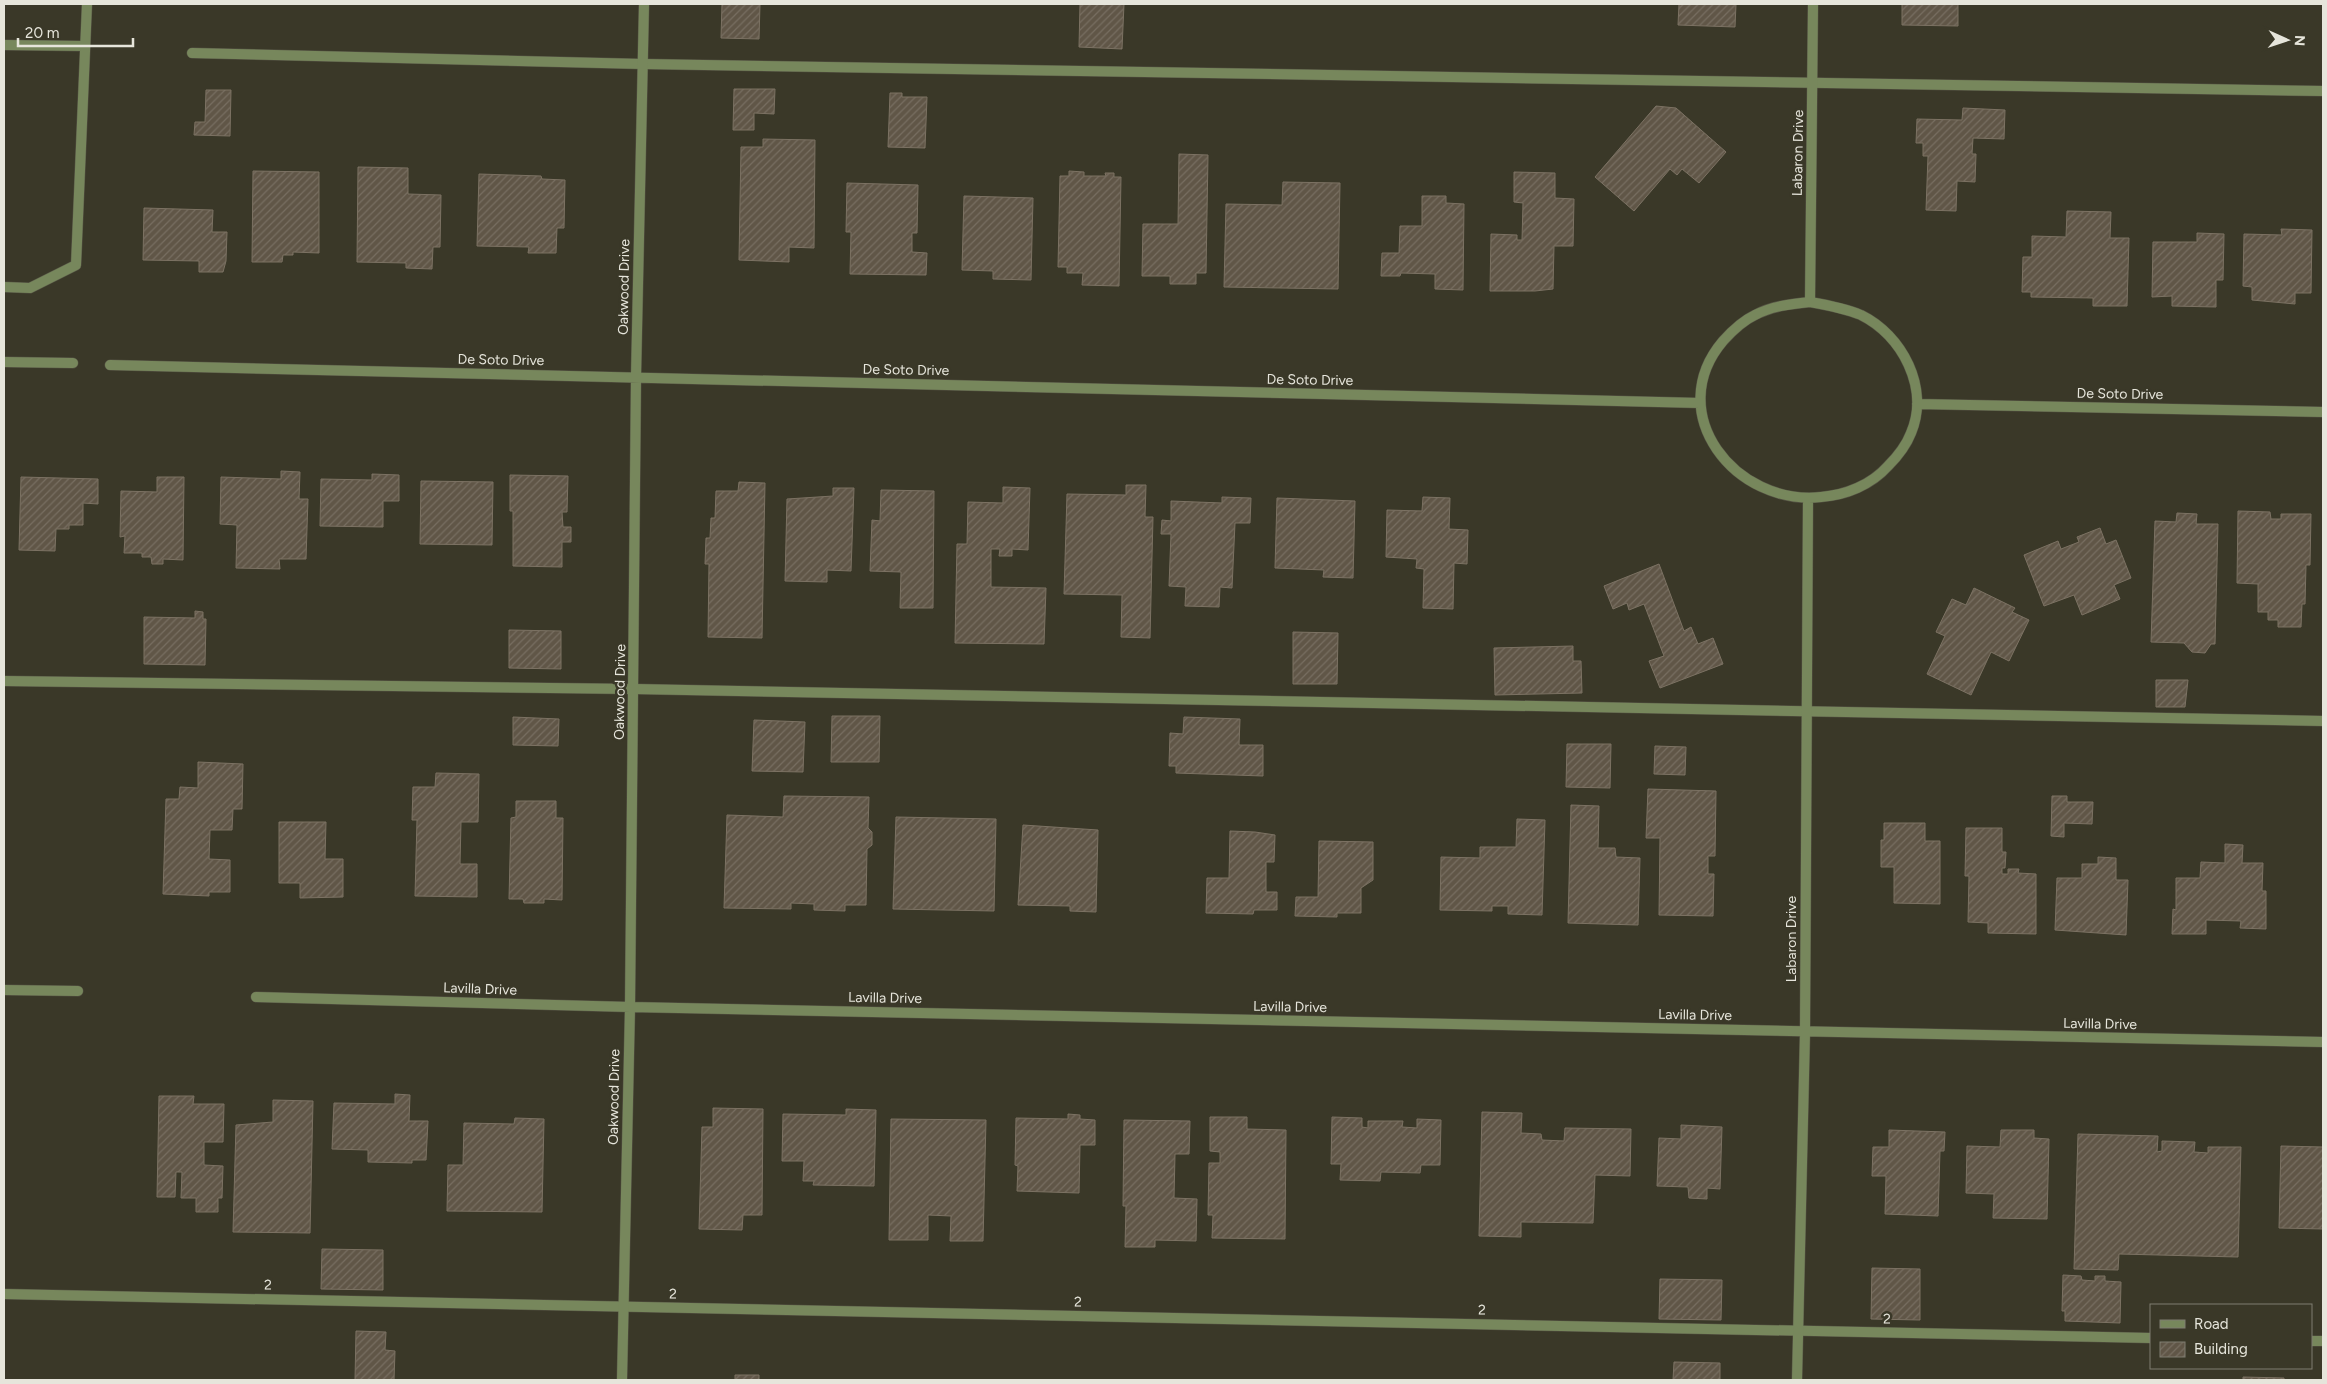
<svg xmlns="http://www.w3.org/2000/svg" width="2327" height="1384" viewBox="0 0 2327 1384" font-family="Figtree,sans-serif">
	<style>
		.building { fill: url(#building-hatch); stroke: #7c7263 }
		.lines { fill: none; stroke-linecap: round; stroke-linejoin: round }
		.service-casing { stroke: #565445; stroke-width: 11 }
		.minor-casing { stroke: #565445; stroke-width: 11 }
		.service { stroke: #77875c; stroke-width: 10 }
		.minor { stroke: #77875c; stroke-width: 10 }
		.labels { text-anchor: middle; dominant-baseline: central; stroke-width: 5; stroke-linejoin: round; paint-order: stroke }
		.street-label { font-size: 14px; fill: #e6e5db; stroke: #3a3828 }
	</style>
	<defs>
		<pattern id="building-hatch" width="6" height="6" patternUnits="userSpaceOnUse" patternTransform="scale(1.25)"><rect width="6" height="6" fill="#605647"/><path d="M-1 1l2-2M0 6l6-6M5 7l2-2" fill="none" stroke="#776e61"/></pattern>
	</defs>
	<rect width="100%" height="100%" fill="#3a3828"/>
	<!-- building -->
	<path class="building" d="M722,4H760L759,39L721,38Z
		M1080,4H1124L1122,49L1079,47Z
		M1679,4H1736L1735,27L1678,25Z
		M1902,4H1958V26L1902,25Z
		M734,89H775L774,114L754,113V130H733Z
		M206,90H231L230,136L194,135L195,122H205Z
		M890,93H902V97H927L925,148L888,147Z
		M1656,106L1676,108L1726,152L1699,183L1682,169L1677,175L1670,169L1634,211L1595,177Z
		M1963,108L2005,110L2004,139L1973,138L1972,154H1976L1975,182L1957,181L1956,211L1926,210L1928,156H1923V143H1916L1917,119L1962,120Z
		M763,139L815,140L814,248L789,247V262L739,260L741,147H763Z
		M1179,154L1208,155L1206,273H1196V284H1170V276H1142L1143,224H1178Z
		M358,167L408,168V194L441,195L440,247H433L432,269L406,268V263L357,262Z
		M253,171L319,172V253L293,252V255H283L282,262H252Z
		M1069,171L1084,172V176H1106L1105,173H1114V177H1121L1119,286L1082,285L1083,273H1067V267H1058L1060,176H1069Z
		M1514,172L1555,173V198L1574,199L1573,246H1554L1553,289L1535,291H1490L1491,234L1517,235V240H1522L1523,203L1514,202Z
		M479,174L541,176L542,179L565,180L564,228H557L556,253H528L529,247L477,246Z
		M1283,182L1340,183L1338,289L1224,287L1226,204L1282,205Z
		M847,183L918,185L917,233H912V252L927,253L926,275L850,274L851,232H846Z
		M964,196L1033,198L1031,280L993,279V271L962,270Z
		M1422,196H1446V203L1464,204L1463,290L1435,289V274L1401,273L1400,276H1381L1382,253H1399L1400,226H1422Z
		M144,208L213,210L212,232H227L226,261L223,272H199V261L143,260Z
		M2067,211L2111,212L2110,238H2129L2127,306H2093V298L2031,297V292H2022L2023,257H2032V236L2066,237Z
		M2281,229L2312,230L2311,293H2295V304L2252,300V287L2243,286L2244,234L2282,235Z
		M2197,233L2224,234L2223,280H2216V307L2172,306V296L2152,297L2153,242H2197Z
		M281,471L300,472L299,499H308L306,559H279L280,569L236,568L237,525L220,524L221,477L281,479Z
		M372,474L399,475V501H383V527L320,526L321,479L372,480Z
		M510,475L568,476L567,512H562L563,527H571V542H562V567L513,566V511H510Z
		M21,477L98,479V504L83,503V525H69V529H56L55,551L19,550Z
		M157,477H184L183,560L163,559V564H152L151,557H142V553H124L125,536L120,537L121,491L157,492Z
		M421,481L493,482L492,545L420,544Z
		M739,482L765,483L762,638L708,637L709,564H705L706,538H710L711,518H715L716,491H738Z
		M1126,485H1146L1145,517H1153L1150,638L1121,637L1122,595L1064,594L1067,494L1126,495Z
		M1003,487L1030,488L1028,550L1012,549V556H999L1000,549H991V587L1046,588L1044,644L955,643L957,544H967L968,502L1003,503Z
		M833,488H854L851,571L827,570V582L785,581L787,499L833,496Z
		M881,490L934,491L933,608H900L901,572L870,571L872,520L880,521Z
		M1222,497L1251,498L1250,523H1235L1232,588L1220,587L1219,607L1185,606L1186,587L1169,586L1171,534H1161L1162,520L1171,521V501L1222,503Z
		M1423,497L1450,498L1449,529L1468,530L1467,564L1454,563L1453,609L1423,608L1424,569L1416,568L1417,559L1386,557L1387,510L1422,511Z
		M1277,498L1355,501L1353,578L1323,577L1324,570L1275,568Z
		M2238,511L2270,512L2271,519H2281V514H2311L2310,565H2306L2305,604H2302L2301,627H2278V620H2268V612H2258V584L2237,583Z
		M2177,513L2197,514L2196,524H2218L2215,644H2211L2205,653L2192,652L2184,643L2151,642L2155,521L2176,522Z
		M2100,528L2106,544L2116,540L2131,578L2114,585L2120,599L2082,615L2074,595L2044,606L2024,555L2058,541L2061,549L2079,542L2077,537Z
		M1659,564L1684,631L1691,627L1698,644L1713,638L1723,664L1660,688L1649,661L1664,656L1644,604L1629,610L1627,603L1613,609L1604,586Z
		M1974,588L2015,608L2012,612L2029,620L2009,661L1991,652L1971,695L1927,674L1945,636L1936,632L1952,599L1966,605Z
		M195,611L203,612V619H206L205,665L144,664V617L195,618Z
		M509,630L561,631V669L509,668Z
		M1293,632L1338,633L1337,684H1293Z
		M1573,646V661H1581L1582,693L1495,695L1494,648Z
		M2156,680H2188L2185,707H2156Z
		M832,716H880L879,762H831Z
		M513,717L559,719L558,746L513,745Z
		M1184,717L1240,719L1239,745H1263V776L1176,773V766H1169L1170,733L1183,734Z
		M754,720L805,722L803,772L752,771Z
		M1567,744H1611L1610,788L1566,787Z
		M1655,746L1686,747L1685,775L1654,774Z
		M198,762L243,764L242,809H233L232,830H210L209,859L230,860V892H209V896L163,894L166,799H179L180,787L198,788Z
		M436,773L479,774L478,822H461L460,864H477V897L415,896L417,820H412L413,787H435Z
		M1648,789L1716,791L1715,856H1708V874H1714L1713,916L1659,915L1660,838H1646Z
		M784,796L869,797L868,828L872,832V845L867,849L866,905H845V911L814,910V904L791,903V909L724,908L727,815L783,817Z
		M2052,796H2067V802H2093L2092,824L2064,823V837L2051,836Z
		M516,801H556V818H563L562,900L544,899V903H524L523,899H509L511,818L516,817Z
		M1571,805L1599,806L1598,848H1615L1616,857L1640,858L1638,925L1568,923Z
		M896,817L996,819L994,911L893,909Z
		M1517,819L1545,820L1542,915L1508,914V906H1492V911L1440,910L1441,857L1480,858V847H1516Z
		M279,822H326L325,859H343V897L300,898V883H279Z
		M1884,823H1925V841H1940V904L1894,903V867H1881V840H1884Z
		M1023,825L1098,830L1096,912L1070,911V906L1018,905Z
		M1966,828H2002V852H2006L2005,868H2002V874H2008V869H2019L2018,873L2036,874V934L1988,933V923L1968,922L1969,876H1965Z
		M1230,831L1255,832L1275,835L1274,862H1266V892H1277V910H1254L1253,914L1206,913L1207,878H1229Z
		M1319,841L1373,842V880L1361,888V913H1337V917L1295,916L1296,897H1318Z
		M2225,844L2243,845L2242,863H2263L2262,891H2266V929L2240,928L2241,921L2206,920V934H2172L2173,909L2176,910V878H2200L2201,862L2225,863Z
		M2098,857L2116,858V880H2128L2126,935L2055,930L2057,878H2082V864H2098Z
		M395,1094L410,1095L409,1121H428L426,1160H412V1163L368,1162V1150L332,1149L334,1103L395,1104Z
		M159,1096H194L193,1104H224L223,1142H204V1165L223,1166L222,1198H218V1212H196V1198H181L182,1172H176L175,1197H157Z
		M273,1100L313,1101L310,1233L233,1232L236,1125L273,1122Z
		M713,1108L763,1109L762,1215H743L742,1230L699,1229L702,1127H713Z
		M846,1109L876,1110L874,1186L813,1185L814,1181H803L804,1161H782L783,1114L846,1115Z
		M1482,1112L1522,1113L1521,1133L1541,1134L1542,1140L1564,1141L1565,1128L1631,1129L1630,1176L1595,1175L1593,1223L1521,1222V1237L1479,1236Z
		M1068,1114L1080,1115V1119L1095,1120V1145H1080L1079,1193L1017,1191L1018,1166L1015,1165L1016,1118L1068,1119Z
		M1210,1117H1247V1129L1286,1130L1285,1239L1212,1238L1213,1215H1208L1209,1163H1220V1152L1210,1151Z
		M1332,1117L1362,1118V1127L1368,1128V1121H1403L1402,1127L1417,1128V1119L1441,1120L1440,1165H1421L1420,1173L1381,1172L1380,1181L1340,1180L1341,1164H1331Z
		M515,1118L544,1119L542,1212L447,1211L448,1165H463L464,1123L514,1124Z
		M891,1119L986,1120L983,1241H950L951,1216L928,1215V1240H889Z
		M1124,1120L1190,1121L1189,1154H1175L1174,1198L1197,1199L1196,1241L1155,1240V1247H1125L1126,1206H1123Z
		M1681,1125L1722,1127L1720,1189L1707,1188V1199L1689,1198L1688,1187L1657,1186L1659,1138L1681,1139Z
		M1889,1130L1945,1132L1944,1151H1940L1938,1216L1885,1214L1886,1176H1872L1873,1147H1889Z
		M2001,1130H2034V1138L2049,1139L2047,1219L1993,1218L1994,1194L1966,1193L1967,1146L2000,1147Z
		M2078,1134L2158,1136L2157,1152L2162,1151V1141L2195,1142L2194,1152L2208,1153V1147H2241L2238,1257L2119,1254L2118,1270L2074,1269Z
		M2281,1146L2323,1147V1229L2279,1228Z
		M322,1249L383,1250V1290L321,1289Z
		M1872,1268L1920,1269V1320L1871,1319Z
		M2063,1275L2081,1276L2082,1280L2095,1281V1276H2105V1281L2121,1282L2120,1323L2065,1321V1311H2062Z
		M1660,1279L1722,1280L1721,1320L1659,1319Z
		M356,1331L386,1332L385,1350L395,1351L394,1380H355Z
		M1674,1362L1720,1363V1380H1673Z
		M735,1375H759V1380H735Z
		M2243,1377L2284,1378V1380H2243Z"/>
	<g class="lines">
		<defs>
			<path id="service" d="M4,45L84,46
				M192,53L643,64L2323,91
				M4,287L30,288L76,265L87,4
				M4,681L634,689L2323,721
				M4,990L78,991
				M4,1294L2151,1338
				M2311,1341H2323"/>
			<path id="minor" d="M1810,302C1827,305 1844,308 1861,315C1902,335 1930,388 1911,433C1906,446 1898,456 1888,466C1871,485 1846,495 1821,497C1735,506 1662,413 1723,341C1732,331 1742,321 1755,315C1772,306 1791,304 1810,302Z
				M1810,302L1813,4
				M4,362L73,363
				M110,365L1700,403
				M1917,404L2323,412
				M256,997L630,1007L2323,1042
				M622,1380L630,1007L636,377L644,4
				M1797,1380L1805,1032L1808,499"/>
		</defs>
		<!-- service casing -->
		<use href="#service" class="service-casing"/>
		<!-- minor casing -->
		<use href="#minor" class="minor-casing"/>
		<!-- service -->
		<use href="#service" class="service"/>
		<!-- minor -->
		<use href="#minor" class="minor"/>
	</g>
	<g class="labels">
		<!-- street labels -->
		<g class="street-label">
			<text transform="translate(1798 153) rotate(-89)">Labaron Drive</text>
			<text transform="translate(624 287) rotate(-89)">Oakwood Drive</text>
			<text transform="translate(501 360) rotate(1)">De Soto Drive</text>
			<text transform="translate(906 370) rotate(1)">De Soto Drive</text>
			<text transform="translate(1310 380) rotate(1)">De Soto Drive</text>
			<text transform="translate(2120 394) rotate(1)">De Soto Drive</text>
			<text transform="translate(620 692) rotate(-89)">Oakwood Drive</text>
			<text transform="translate(1791 939) rotate(-90)">Labaron Drive</text>
			<text transform="translate(480 989) rotate(2)">Lavilla Drive</text>
			<text transform="translate(885 998) rotate(1)">Lavilla Drive</text>
			<text transform="translate(1290 1007) rotate(1)">Lavilla Drive</text>
			<text transform="translate(1695 1015) rotate(1)">Lavilla Drive</text>
			<text transform="translate(2100 1024) rotate(1)">Lavilla Drive</text>
			<text transform="translate(614 1097) rotate(-89)">Oakwood Drive</text>
			<text transform="translate(268 1285) rotate(1)">2</text>
			<text transform="translate(673 1294) rotate(1)">2</text>
			<text transform="translate(1078 1302) rotate(1)">2</text>
			<text transform="translate(1482 1310) rotate(1)">2</text>
			<text transform="translate(1887 1319) rotate(1)">2</text>
		</g>
	</g>
	<!-- border -->
	<rect width="2327" height="1384" fill="none" stroke="#e6e5db" stroke-width="10"/>
	<!-- legend -->
	<rect x="2150" y="1304" width="162" height="65" fill="#3a3828" stroke="#7f7d70"/>
	<rect x="2160" y="1320" width="25" height="8" fill="#77875c" stroke="#7f7d70"/>
	<text x="2194" y="1329" font-size="15" fill="#e6e5db">Road</text>
	<rect x="2160" y="1342" width="25" height="15" fill="url(#building-hatch)" stroke="#7f7d70"/>
	<text x="2194" y="1354" font-size="15" fill="#e6e5db">Building</text>
	<!-- north arrow -->
	<g transform="translate(2287 40) rotate(93)" stroke="#3a3828" stroke-width="4" paint-order="stroke">
	<path d="M0-4L9 19L0 12L-9 19Z" fill="#e6e5db"/>
	<text y="-8" font-size="14" font-weight="bold" text-anchor="middle" fill="#e6e5db">N</text>
	</g>
	<!-- scale -->
	<path d="M18 38v8h115v-8" fill="none" stroke="#e6e5db" stroke-width="2.5"/>
	<text x="25" y="38" font-size="15" fill="#e6e5db" stroke="#3a3828" stroke-width="4" paint-order="stroke">20 m</text>
</svg>
